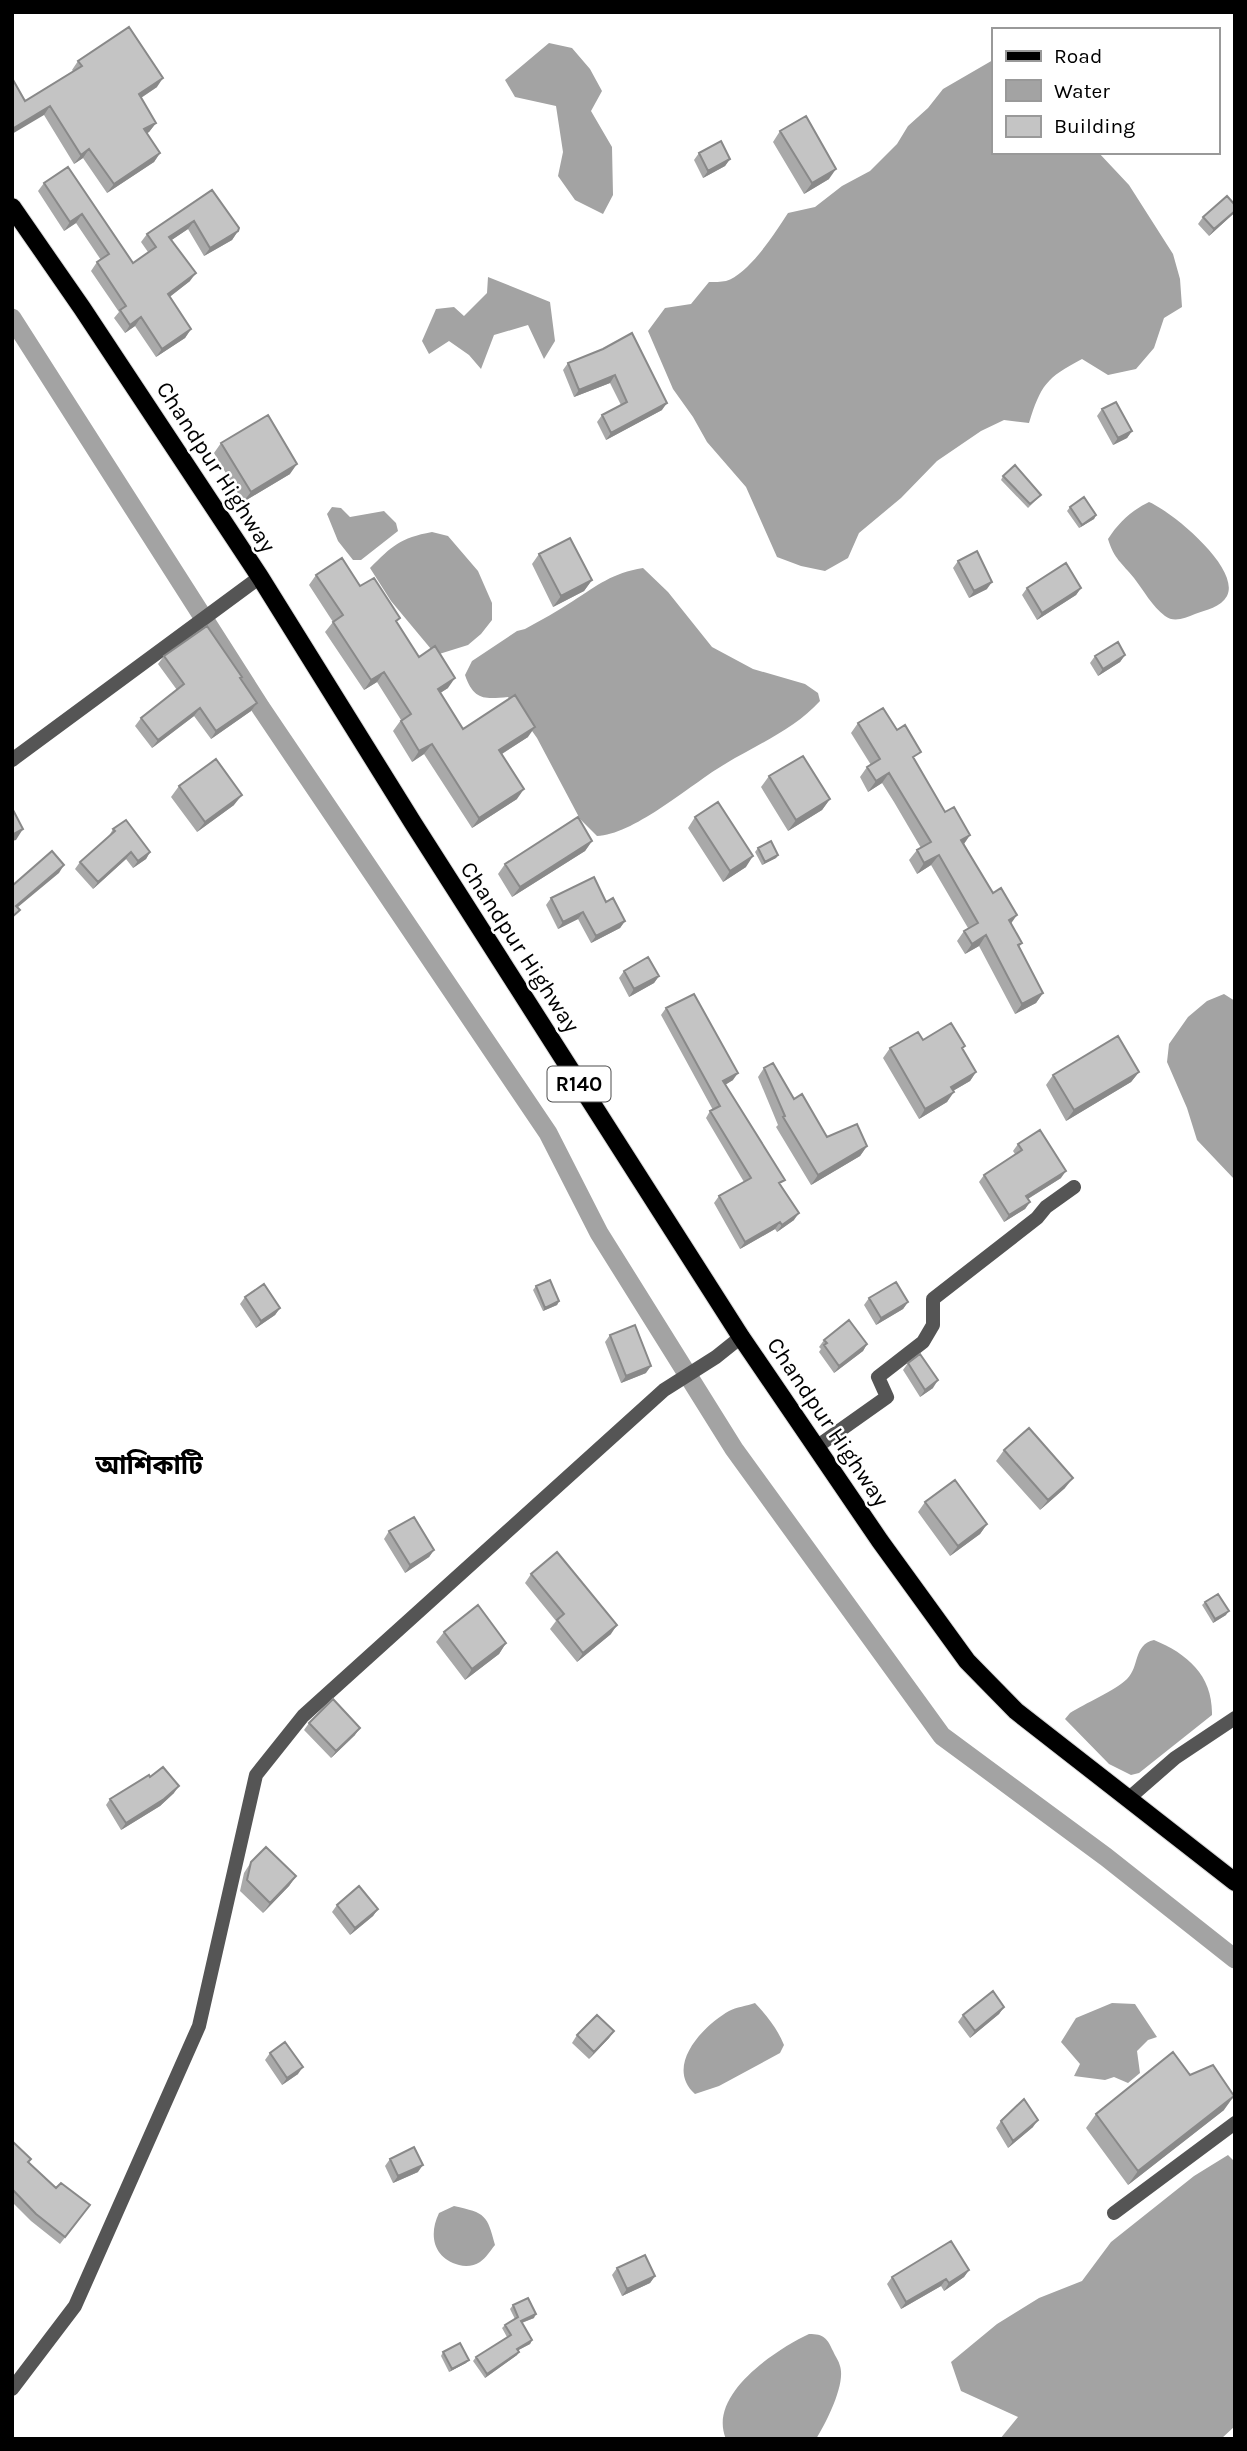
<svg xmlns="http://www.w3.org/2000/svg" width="1247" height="2451" viewBox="0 0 1247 2451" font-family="Karla,'Noto Sans Bengali',sans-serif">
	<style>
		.water { fill: #a3a3a3 }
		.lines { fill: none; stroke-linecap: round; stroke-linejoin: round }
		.canal { stroke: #a3a3a3; stroke-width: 19 }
		.primary-casing { stroke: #dbdbdb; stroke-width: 20 }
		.minor { stroke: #555; stroke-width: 14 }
		.primary { stroke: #000; stroke-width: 18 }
		.wall { fill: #a9a9a9 }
		.shaded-wall { fill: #898989 }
		.building { fill: #c4c4c4; stroke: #898989; stroke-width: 2 }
		.labels { text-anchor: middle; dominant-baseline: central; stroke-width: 5; stroke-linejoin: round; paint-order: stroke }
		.shield { fill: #fff; stroke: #4c4c4c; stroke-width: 2 }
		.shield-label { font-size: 21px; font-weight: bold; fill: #000 }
		.street-label { font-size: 23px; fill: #000; stroke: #fff }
		.quarter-label { font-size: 26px; font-weight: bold; fill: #000; stroke: #fff }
	</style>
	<rect width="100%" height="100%" fill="#fff"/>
	<!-- water -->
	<path class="water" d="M549,43L572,48L590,69L602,91L591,111L612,147L613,195L603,214L575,200L558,176L563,152L556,106L515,97L505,80Z
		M993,60V152H1098L1129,185L1173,254L1180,279L1182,307L1164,318L1154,348L1136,369L1108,375L1082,359C1046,378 1041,385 1029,423L1004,420L981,431L937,461L901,498L859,533L848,558L825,571L801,566L777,557L746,487L707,442L693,417L673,389L648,331L665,308L691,304L709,282C714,282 721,282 726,281C749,274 775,233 788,213L815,207L842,186L870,171L897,144L908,126L928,108L943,89Z
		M488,277L550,302L555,341L544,359L528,325L494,335L481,369L469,355L449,341L429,354L422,341L436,309L454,307L464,316L487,293Z
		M1149,502C1171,511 1241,568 1227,596C1221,607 1206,610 1195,614C1185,618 1174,623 1165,616C1152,606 1144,591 1134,578C1122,563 1114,559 1108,539C1119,522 1131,511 1149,502Z
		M332,507L341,508L350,517L384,511L396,523L398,531L361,560H353L338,541L327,514Z
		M432,532L448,536L478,571L492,603V620L481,634L468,645L436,655L391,601L370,568C392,546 400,538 432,532Z
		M643,568L668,592L712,647L753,669L805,684L818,693L820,701C793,731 751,747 717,769C687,788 632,835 597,836L580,819L537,738L508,697C485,699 474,701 465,675L472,661L517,631L525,629C541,620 558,611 573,601C598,585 612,573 643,568Z
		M1224,994L1235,1001V1180L1197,1140L1187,1108L1167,1062L1169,1044L1188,1017L1207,1001Z
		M1154,1640C1188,1654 1213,1676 1212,1715L1139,1773L1131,1775L1109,1764L1065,1719L1070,1713C1084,1704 1116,1690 1127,1679C1140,1666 1133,1645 1154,1640Z
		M755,2003C767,2016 777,2028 784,2045L780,2053L719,2086L695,2094C664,2066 703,2026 729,2011C736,2007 747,2006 755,2003Z
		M1112,2003L1135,2004L1157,2037L1148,2040L1137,2051L1140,2073L1128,2083L1114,2077L1105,2080L1074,2076L1080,2064L1061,2042L1076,2018Z
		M1228,2155L1235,2162V2426L1221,2439H1000L1018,2417L961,2391L951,2362L997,2324L1039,2298L1082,2281L1111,2242L1194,2176Z
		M454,2206C486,2213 487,2215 495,2245C490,2251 486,2258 480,2262C474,2266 466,2267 459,2265C434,2258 428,2236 439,2213Z
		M809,2334C824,2334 827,2338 833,2351C835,2356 839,2361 840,2366C846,2384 826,2423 816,2439H726C707,2395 775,2350 809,2334Z"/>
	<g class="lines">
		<!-- canal -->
		<path class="canal" d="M12,318L261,708L548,1133L599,1233L734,1449L942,1736L1106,1857L1235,1959"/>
		<defs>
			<path id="primary" d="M12,207L82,308L260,577L413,823L741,1337L880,1541L967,1661L1016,1711L1235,1882"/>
		</defs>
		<!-- primary casing -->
		<use href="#primary" class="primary-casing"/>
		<!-- minor -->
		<path class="minor" d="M12,760L260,577
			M815,1448L887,1397L878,1377L923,1342L933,1325V1299L1037,1218L1046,1207L1074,1187
			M1128,1799L1175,1758L1235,1718
			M1114,2213L1235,2123
			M12,2389L75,2306L199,2026L256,1775L303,1716L664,1390L716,1357L741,1337"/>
		<!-- primary -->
		<use href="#primary" class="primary"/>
	</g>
	<!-- wall -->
	<path class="wall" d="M78,61L157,87L141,98L156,123L149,132L147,133L160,153L154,162L107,193L83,158L74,164L44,115L25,101L73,71L72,70Z
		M780,131L829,179L804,194L773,142Z
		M699,153L730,159L725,166L703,178L694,160Z
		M68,167L133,263L148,252L141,242L147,234L212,190L238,231L232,240L204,256L188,229L171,240L190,281L169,297L191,329L185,338L156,357L135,326L125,333L114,318L119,312L91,271L97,262L101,260L76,223L64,231L38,191L44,183Z
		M1235,205V212L1232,215L1209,236L1198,224L1203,217Z
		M603,349L662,410L606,440L597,422L602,415L621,405L610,383L574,397L563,370L568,363Z
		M1102,409L1132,431L1127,438L1113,445L1097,416Z
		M221,443L290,474L243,502L214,453Z
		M1003,476L1038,498L1028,508L1001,480Z
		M1070,507L1096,515L1094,519L1079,528L1067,511Z
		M539,554L592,580L584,591L553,607L532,564Z
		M958,561L987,589L969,598L953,568Z
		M316,575L360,586L397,622L419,657L448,688L440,693L463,729L528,737L502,754L517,799L472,828L424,754L412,762L393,731L401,720L377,682L364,690L325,632L333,622L309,585Z
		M1027,588H1081L1076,595L1037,620L1022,595Z
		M1125,655L1120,662L1098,676L1090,663L1095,656Z
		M164,656L242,677L240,679L257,703L251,711L211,739L194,716L152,748L135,726L141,718L177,690L158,664Z
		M858,723L915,761L945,812L970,835L964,844L1022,943L1019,947L1043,993L1036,1003L1015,1014L979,946L965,954L957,941L964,931L968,928L931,865L917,874L909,860L917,850L921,848L894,802L882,783L868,792L860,777L867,767L871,765L851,733Z
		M769,776L830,799L822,810L788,831L761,787Z
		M179,786L234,805L197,832L171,797Z
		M695,817L746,867L723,882L688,828Z
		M113,829L150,852L146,859L133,868L126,859L93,889L75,869L80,862L109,836Z
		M592,841L585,851L512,897L498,874L505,864Z
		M758,848L778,855L776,858L762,865L755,852Z
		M551,898L606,902L625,921L620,928L591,943L578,919L558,929L546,905Z
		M624,971L659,976L654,983L629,997L619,978Z
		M666,1008L733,1080L725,1085L781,1185L794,1220L777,1232L775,1229L740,1249L714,1203L719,1196L744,1182L706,1118L710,1111L713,1110L661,1015Z
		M923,1040L963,1049L976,1072L970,1081L953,1091L947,1102L919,1119L883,1058L890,1048Z
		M764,1068L827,1137L867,1146L860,1156L811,1185L776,1127L778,1125L758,1077Z
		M1139,1072L1131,1082L1066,1121L1046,1085L1053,1075Z
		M1018,1144L1061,1178L1028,1199L1030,1202L1025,1209L1004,1222L979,1182L984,1175L1015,1154L1013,1151Z
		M536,1286L559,1301L557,1305L543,1311L533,1290Z
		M245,1297L280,1308L275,1315L256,1328L240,1304Z
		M869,1298L908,1302L903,1309L876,1325L864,1305Z
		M610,1335L646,1373L621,1383L605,1342Z
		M824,1340L867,1344L863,1351L834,1373L819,1352L821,1349L819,1347Z
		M908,1363L933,1388L920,1397L903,1370Z
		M1004,1450L1065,1488L1040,1510L996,1461Z
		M925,1502L987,1524L980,1534L950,1556L918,1512Z
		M389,1531L434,1550L429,1557L405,1573L384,1539Z
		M531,1574L611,1634L577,1662L550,1629L556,1621L525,1583Z
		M1205,1602L1226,1615L1213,1623L1202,1605Z
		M444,1632L506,1643L499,1654L465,1680L436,1642Z
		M309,1723L355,1735L331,1758L304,1730Z
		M150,1777L174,1793L160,1806L121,1830L106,1805L110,1799Z
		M251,1862L296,1876L289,1886L263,1913L240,1891L244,1873Z
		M337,1905L378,1909L373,1916L350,1935L332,1912Z
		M1004,2007L999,2014L970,2038L958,2022L963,2015Z
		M614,2031L609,2038L589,2059L572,2043L577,2035Z
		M270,2053L298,2074L282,2085L265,2060Z
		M1190,2075L1224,2110L1128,2185L1086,2128L1096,2114Z
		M1001,2121L1033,2127L1008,2148L996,2128Z
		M12,2141L29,2163L56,2188L90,2205L60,2244L31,2221L12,2202Z
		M390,2159L418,2172L393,2183L385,2166Z
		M617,2268L655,2276L650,2283L622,2296L612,2275Z
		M969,2270L964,2277L944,2291L941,2286L901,2309L887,2284L892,2277Z
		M513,2305L534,2318L522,2323L532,2340L530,2344L518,2350L517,2355L485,2378L473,2361L476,2357L507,2337L502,2328L505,2325L515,2319L510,2309Z
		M443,2352L466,2363L449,2372L441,2356Z"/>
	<!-- shaded-wall -->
	<path class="shaded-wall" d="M163,78L157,87L133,103L139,94Z
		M50,106L44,115L12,134V129Z
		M156,123L149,132L138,138L144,129Z
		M89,149L83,158L74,164L81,155Z
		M160,153L154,162L107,193L114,184Z
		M730,159L725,166L703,178L708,171Z
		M836,169L829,179L804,194L812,183Z
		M1235,211L1232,215L1209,236L1214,229Z
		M82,214L76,223L64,231L70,222Z
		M194,221L188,229L163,246L169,237Z
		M238,231L232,240L204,256L210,248Z
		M196,273L190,281L162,303L168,294Z
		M141,317L135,326L125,333L130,325Z
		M191,329L185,338L156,357L162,349Z
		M615,375L610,383L574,397L579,390Z
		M667,403L662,410L606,440L611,433Z
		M1132,431L1127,438L1113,445L1118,438Z
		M297,464L290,474L243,502L251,492Z
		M1096,515L1094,519L1079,528L1082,525Z
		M592,580L584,591L553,607L561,596Z
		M992,582L987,589L969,598L974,591Z
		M1081,588L1076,595L1037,620L1042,613Z
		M1125,655L1120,662L1098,676L1103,669Z
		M384,672L377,682L364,690L371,680Z
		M455,678L448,688L431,699L438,689Z
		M257,703L251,711L211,739L216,731Z
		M200,708L194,716L152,748L158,740Z
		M535,727L528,737L492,760L499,750Z
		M432,744L424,754L412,762L419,751Z
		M889,773L882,783L868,792L876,781Z
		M524,789L517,799L472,828L479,818Z
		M242,795L234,805L197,832L205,822Z
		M830,799L822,810L788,831L796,820Z
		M23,829L16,840L12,841V835Z
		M970,835L963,845L961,840Z
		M592,841L585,851L512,897L520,887Z
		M131,852L126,859L93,889L98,882Z
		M150,852L146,859L133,868L138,861Z
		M778,855L776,858L762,865L765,862Z
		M939,855L931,865L917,874L924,863Z
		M753,856L746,867L723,882L730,871Z
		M64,865L59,873L12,912L16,906Z
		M583,912L578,919L558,929L563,922Z
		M1017,915L1010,925L1009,920Z
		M625,921L620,928L591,943L596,936Z
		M986,935L979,946L965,954L972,944Z
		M659,976L654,983L629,997L634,989Z
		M1043,993L1036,1003L1015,1014L1022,1004Z
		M976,1072L970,1081L944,1096L951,1087Z
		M1139,1072L1131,1082L1066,1121L1074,1110Z
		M738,1073L733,1080L718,1089L723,1081Z
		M954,1092L947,1102L919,1119L925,1109Z
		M867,1146L860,1156L811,1185L818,1175Z
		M1066,1171L1061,1178L1021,1203L1026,1196Z
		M1030,1202L1025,1209L1004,1222L1009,1215Z
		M799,1213L794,1220L777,1232L782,1225Z
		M780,1222L775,1229L740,1249L745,1242Z
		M559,1301L557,1305L543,1311L545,1308Z
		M908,1302L903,1309L876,1325L881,1318Z
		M280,1308L275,1315L256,1328L261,1321Z
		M867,1344L863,1351L834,1373L839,1366Z
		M651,1366L646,1373L621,1383L626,1376Z
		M938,1380L933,1388L920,1397L925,1390Z
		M1073,1478L1065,1488L1040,1510L1048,1500Z
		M987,1524L980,1534L950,1556L958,1546Z
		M434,1550L429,1557L405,1573L410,1565Z
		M1229,1611L1226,1615L1213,1623L1215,1619Z
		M617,1625L611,1634L577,1662L583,1653Z
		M506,1643L499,1654L465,1680L472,1669Z
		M360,1728L355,1735L331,1758L336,1751Z
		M179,1786L174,1793L160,1806L121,1830L126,1823Z
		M296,1876L289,1886L263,1913L270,1903Z
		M378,1909L373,1916L350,1935L355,1928Z
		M1004,2007L999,2014L970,2038L975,2031Z
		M614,2031L609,2038L589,2059L594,2052Z
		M303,2067L298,2074L282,2085L287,2078Z
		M1234,2096L1224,2110L1128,2185L1138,2171Z
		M1038,2120L1033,2127L1008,2148L1013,2141Z
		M423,2165L418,2172L393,2183L398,2176Z
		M969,2270L964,2277L944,2291L949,2283Z
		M655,2276L650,2283L622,2296L627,2289Z
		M946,2279L941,2286L901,2309L906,2302Z
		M536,2314L534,2318L518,2324L521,2321Z
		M532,2340L530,2344L515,2352L517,2349Z
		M519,2352L517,2355L485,2378L487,2374Z
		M469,2360L466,2363L449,2372L452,2369Z"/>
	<!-- building -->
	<path class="building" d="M129,27L163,78L139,94L156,123L144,129L160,153L114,184L89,149L81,155L50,106L12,129V78L25,101L82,66L78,61Z
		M806,116L836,169L812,183L780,131Z
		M721,141L730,159L708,171L699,153Z
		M68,167L133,263L156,247L147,234L212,190L239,228L238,231L210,248L194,221L169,237L196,273L168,294L191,329L162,349L141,317L130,325L120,310L126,306L97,262L109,254L82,214L70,222L44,183Z
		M1227,196L1235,205V211L1214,229L1203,217Z
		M632,333L667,403L611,433L602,415L627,402L615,375L579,390L568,363L603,349Z
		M1116,402L1132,431L1118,438L1102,409Z
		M268,415L297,464L251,492L221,443Z
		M1015,465L1041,495L1030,504L1003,476Z
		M1084,497L1096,515L1082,525L1070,507Z
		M570,538L592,580L561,596L539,554Z
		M977,551L992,582L974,591L958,561Z
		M342,558L360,586L374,578L400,618L396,621L419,657L435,646L455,678L438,689L463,729L515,695L535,727L499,750L524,789L479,818L432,744L419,751L401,721L411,714L384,672L371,680L333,622L343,615L316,575Z
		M1066,563L1081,588L1042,613L1027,588Z
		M207,626L242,677L240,678L257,703L216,731L200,708L158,740L141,718L184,684L164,656Z
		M1118,642L1125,655L1103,669L1095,656Z
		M883,708L897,730L905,725L921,752L913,757L945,812L954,807L970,835L961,840L993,893L1001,888L1017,915L1009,920L1022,943L1018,945L1043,993L1022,1004L986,935L972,944L964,931L978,923L939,855L924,863L917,850L931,842L889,773L876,781L867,767L880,759L858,723Z
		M803,756L830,799L796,820L769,776Z
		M216,759L242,795L205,822L179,786Z
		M718,802L753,856L730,871L695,817Z
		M12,808L23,829L12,835Z
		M578,817L592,841L520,887L505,864Z
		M126,820L150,852L138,861L131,852L98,882L80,862L115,831L113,829Z
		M771,841L778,855L765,862L758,848Z
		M52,851L64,865L16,906L20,910L12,917V886Z
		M594,877L606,902L613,898L625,921L596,936L583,912L563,922L551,898Z
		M648,957L659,976L634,989L624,971Z
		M694,994L738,1073L723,1081L785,1180L779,1183L799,1213L782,1225L780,1222L745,1242L719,1196L751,1178L710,1111L720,1106L666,1008Z
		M951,1023L965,1046L962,1048L976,1072L951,1087L954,1092L925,1109L890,1048L918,1032L923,1040Z
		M1118,1036L1139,1072L1074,1110L1053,1075Z
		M773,1063L794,1099L802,1094L827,1137L857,1124L867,1146L818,1175L783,1117L785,1116L764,1068Z
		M1040,1130L1066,1171L1026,1196L1030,1202L1009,1215L984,1175L1022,1150L1018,1144Z
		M550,1280L559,1301L545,1308L536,1286Z
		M896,1282L908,1302L881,1318L869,1298Z
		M264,1284L280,1308L261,1321L245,1297Z
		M849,1320L867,1344L839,1366L824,1345L827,1343L824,1340Z
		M635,1325L651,1366L626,1376L610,1335Z
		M920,1354L938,1380L925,1390L908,1363Z
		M1029,1428L1073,1478L1048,1500L1004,1450Z
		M955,1480L987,1524L958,1546L925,1502Z
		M414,1517L434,1550L410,1565L389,1531Z
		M557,1552L617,1625L583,1653L557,1620L564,1614L531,1574Z
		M1218,1594L1229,1611L1215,1619L1205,1602Z
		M478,1605L506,1643L472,1669L444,1632Z
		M333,1699L360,1728L336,1751L309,1723Z
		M163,1767L179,1786L164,1799L126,1823L110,1799L149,1775L150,1777Z
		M266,1847L296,1876L270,1903L247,1880L251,1862Z
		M359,1886L378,1909L355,1928L337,1905Z
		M993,1991L1004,2007L975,2031L963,2015Z
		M597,2015L614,2031L594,2052L577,2035Z
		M285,2042L303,2067L287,2078L270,2053Z
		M1173,2052L1190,2075L1213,2065L1234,2096L1138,2171L1096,2114Z
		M1024,2099L1038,2120L1013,2141L1001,2121Z
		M12,2141L31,2159L28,2162L56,2188L61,2183L90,2205L65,2237L36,2214L12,2189Z
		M414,2147L423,2165L398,2176L390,2159Z
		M951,2241L969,2270L949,2283L946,2279L906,2302L892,2277Z
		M645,2255L655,2276L627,2289L617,2268Z
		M528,2298L536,2314L521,2321L532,2340L517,2349L519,2352L487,2374L476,2357L511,2335L505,2325L518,2317L513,2305Z
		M460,2343L469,2360L452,2369L443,2352Z"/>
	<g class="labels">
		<!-- shield labels -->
		<rect class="shield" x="547.5" y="1066.5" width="63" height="35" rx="5"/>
		<g class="shield-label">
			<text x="579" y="1084">R140</text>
		</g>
		<!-- street labels -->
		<g class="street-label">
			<text transform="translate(216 467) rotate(57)">Chandpur Highway</text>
			<text transform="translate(520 947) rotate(57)">Chandpur Highway</text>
			<text transform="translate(828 1422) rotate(56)">Chandpur Highway</text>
		</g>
		<!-- quarter labels -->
		<g class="quarter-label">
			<text x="149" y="1465">আশিকাটি</text>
		</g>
	</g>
	<!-- border -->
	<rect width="1247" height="2451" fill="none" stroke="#000000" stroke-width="28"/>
	<!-- legend -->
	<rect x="992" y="28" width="228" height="126" fill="#ffffff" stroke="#999999" stroke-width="2"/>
	<rect x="1006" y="51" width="35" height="10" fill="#000000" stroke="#999999" stroke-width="2"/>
	<text x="1054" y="63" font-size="21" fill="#000000">Road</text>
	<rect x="1006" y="80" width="35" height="21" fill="#a3a3a3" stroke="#999999" stroke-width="2"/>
	<text x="1054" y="98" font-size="21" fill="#000000">Water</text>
	<rect x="1006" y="116" width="35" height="21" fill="#c4c4c4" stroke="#999999" stroke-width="2"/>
	<text x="1054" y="133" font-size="21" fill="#000000">Building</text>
</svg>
